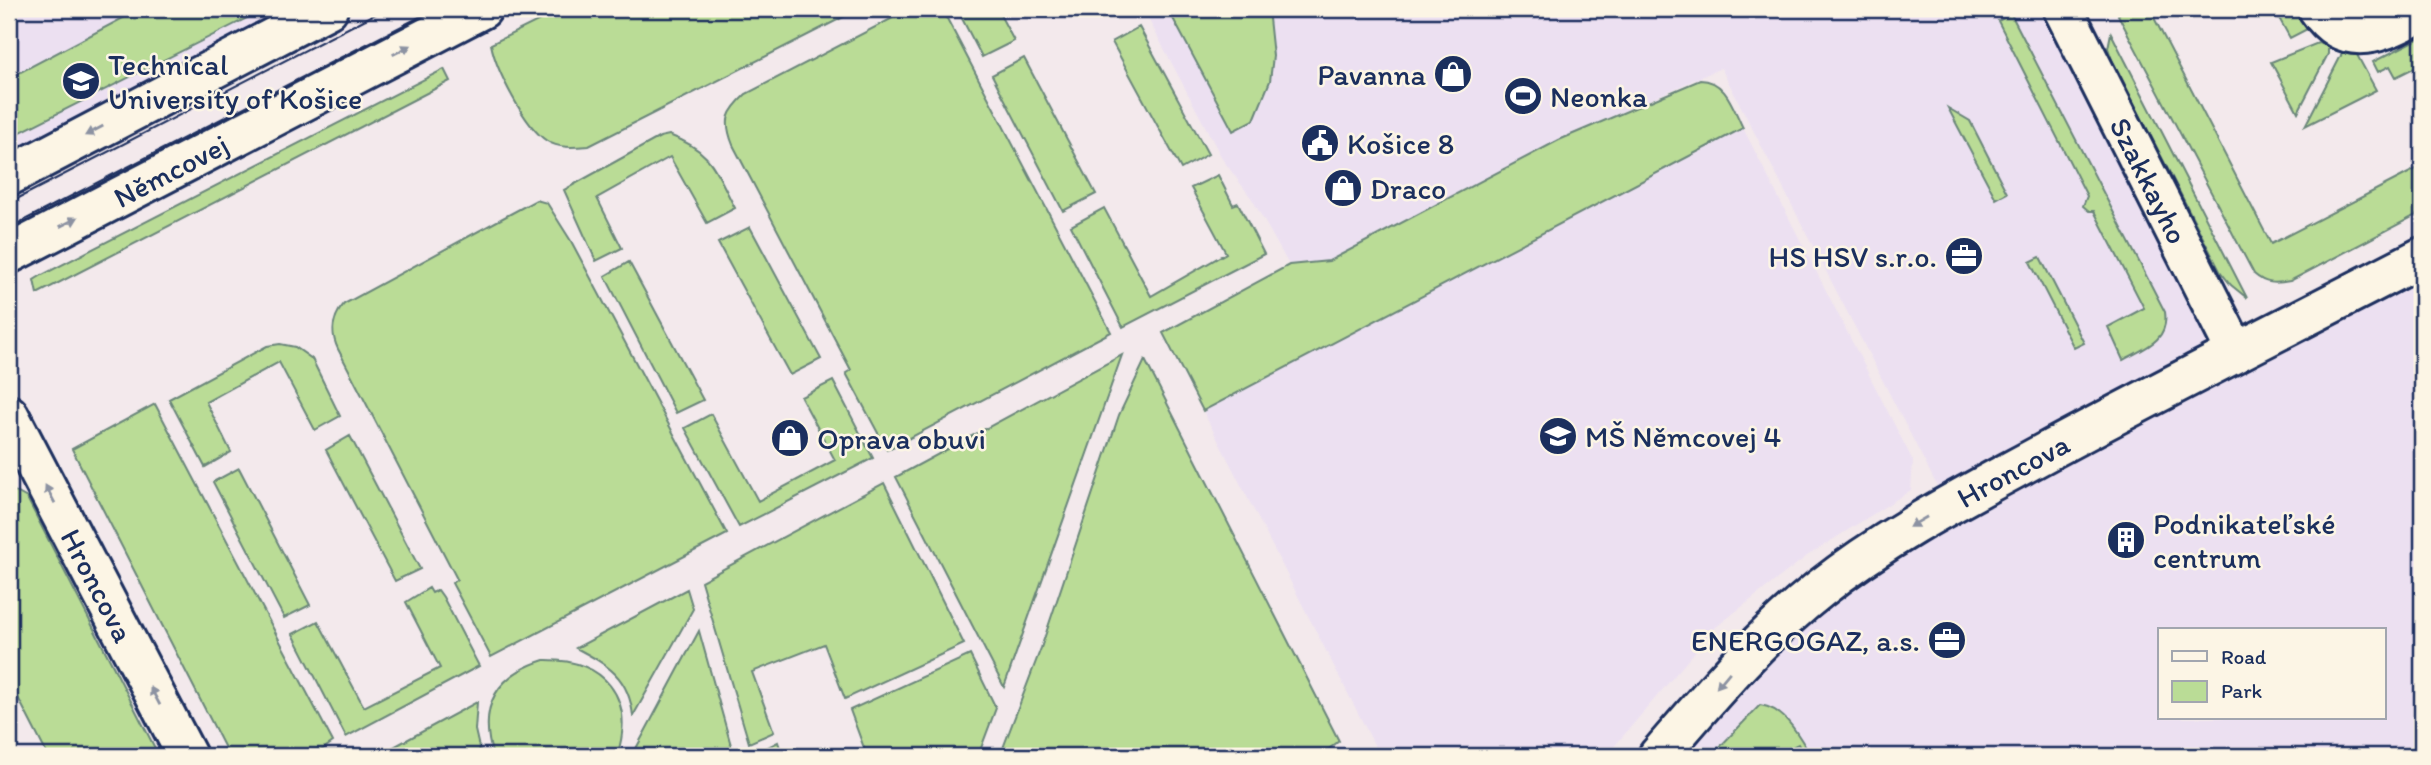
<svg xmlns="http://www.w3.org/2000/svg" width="2431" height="765" viewBox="0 0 2431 765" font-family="Itim,sans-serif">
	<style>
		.built { fill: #ece0f1; fill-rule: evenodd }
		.green { fill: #badc96; stroke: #6a867a; stroke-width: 2 }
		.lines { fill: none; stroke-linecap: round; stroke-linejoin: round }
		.minor-casing { stroke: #1b2f5e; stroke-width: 44 }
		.minor { stroke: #fcf5e5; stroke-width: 38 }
		.tram { stroke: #1b2f5e; stroke-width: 2 }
		.oneway { fill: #8c92a2 }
		.labels { text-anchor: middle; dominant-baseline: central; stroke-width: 5; stroke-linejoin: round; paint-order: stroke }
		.poi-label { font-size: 30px; fill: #1b2f5e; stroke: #fcf5e5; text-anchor: start }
		.street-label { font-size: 30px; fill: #1b2f5e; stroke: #fcf5e5 }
	</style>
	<rect width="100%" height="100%" fill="#f3e9ec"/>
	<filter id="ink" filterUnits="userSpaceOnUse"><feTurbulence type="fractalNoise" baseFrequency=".0143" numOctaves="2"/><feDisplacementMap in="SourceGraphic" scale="14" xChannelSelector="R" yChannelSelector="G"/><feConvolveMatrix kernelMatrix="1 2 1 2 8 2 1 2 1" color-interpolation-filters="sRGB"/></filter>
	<g filter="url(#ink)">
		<!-- built -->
		<path class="built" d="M9,9H300L9,152Z
			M1143,9H2082L2236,352L2422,257V756H1658L1712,693L1947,505L1721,68L1559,140L1329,261L1289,265L1252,199L1223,160ZM2160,630H2384V718H2160Z
			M1743,128L1913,461L1911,490L1807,556L1716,627L1606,756H1380L1203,411Z"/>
		<!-- green -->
		<path class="green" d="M140,9H265L9,138V78Z
			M562,9H859L589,146C576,147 559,149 547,141C525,127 496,70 491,44Z
			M910,9H942L1111,332L887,450L846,373L851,370L733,145C723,120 727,112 746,94Z
			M957,9H997L1014,41L982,57Z
			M1168,9H1268L1273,56L1270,81L1254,120L1233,131Z
			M2123,9H2152L2150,10L2271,244L2422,166V212L2290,281C2275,284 2265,284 2254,274L2118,15Z
			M2274,9H2304L2313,26L2290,38Z
			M2011,14L2165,312C2169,341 2145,348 2123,360L2108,327L2144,308L2094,211H2089L2083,206L2087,196L1998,21Z
			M1139,27L1208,154L1181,169L1112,42Z
			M2111,33L2247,298L2231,285L2220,271L2112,60L2108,48Z
			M2422,37V64L2396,77L2390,66L2378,72L2373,62Z
			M2349,40L2376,90L2305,126Z
			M2318,43L2328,46V54L2298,112L2271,62Z
			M1024,58L1096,194L1063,211L992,75Z
			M444,69L450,81L37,294L34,280L42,275Z
			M1700,80C1726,80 1733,108 1743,128L1203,411L1163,333L1289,265L1329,261L1559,140Z
			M1948,108L1970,121L2007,193L1996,199Z
			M669,135C713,151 715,170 735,208L707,223L670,157L597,198L622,248L596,261L564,190L660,137Z
			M1218,175L1233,205L1238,203L1264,254L1123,327L1071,226L1104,208L1151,296L1226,253L1191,188Z
			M536,200L547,203L571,241L727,534L491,657L452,583L457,579L338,349C330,332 332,318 344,304Z
			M750,227L821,359L790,375L718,243Z
			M2040,257L2084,343L2074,348L2030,262Z
			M629,262L703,400L676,413L605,276Z
			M280,344L295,347L312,359L340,416L315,430L279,362L206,402L231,452L205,467L169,399L267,346Z
			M1122,355L1004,687L896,477Z
			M1145,360L1339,741L1320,756H1000L1041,648L1119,415Z
			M833,381L873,458L739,527L685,428L711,414L758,501L835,460L801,397Z
			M155,404L333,742L313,756H229L72,449Z
			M350,436L420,569L395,581L326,450Z
			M239,468L310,605L284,618L213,482Z
			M884,483L964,644L845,699L824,644L752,672L774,732L749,743L701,581Z
			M9,488L27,498L159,756H48L9,680Z
			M429,588L432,593L438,590L443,597L479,666L346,737L293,634L318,621L364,707L440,668L406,602Z
			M687,589L693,609L633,716C629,677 608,665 576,648Z
			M699,631L734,756H632Z
			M970,655L996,708L978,756H867L850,710Z
			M544,660C604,659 636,697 617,756H493C478,707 496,675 544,660Z
			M477,702L475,730L481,756H377Z
			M1760,705C1785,708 1799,736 1811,756H1804L1798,744L1774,756H1711Z
			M778,742L783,756H754V754Z"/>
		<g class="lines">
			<defs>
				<g id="minor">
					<path id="s1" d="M2063,9L2236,352"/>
					<path d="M2318,9C2347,52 2385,31 2422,12"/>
					<path d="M9,176L328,9"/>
					<path id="s2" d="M9,254L482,9"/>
					<path id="s3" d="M9,415L187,756"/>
					<path id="s4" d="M1658,756C1709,697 1758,638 1820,589C1889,534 1969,494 2046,452C2170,385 2297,322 2422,257"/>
				</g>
			</defs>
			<!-- minor casing -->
			<use href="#minor" class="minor-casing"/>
			<!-- minor -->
			<use href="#minor" class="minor"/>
			<!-- tram -->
			<path class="tram" d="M9,203L385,9
				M9,228L435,9"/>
		</g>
		<!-- one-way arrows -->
		<defs><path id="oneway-solid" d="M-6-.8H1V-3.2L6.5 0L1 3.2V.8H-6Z" transform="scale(1.75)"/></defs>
		<g class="oneway">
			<use href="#oneway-solid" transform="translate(402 50) rotate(-27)"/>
			<use href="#oneway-solid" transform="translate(94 131) rotate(152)"/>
			<use href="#oneway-solid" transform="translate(69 222) rotate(-27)"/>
			<use href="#oneway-solid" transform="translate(50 494) rotate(-118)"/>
			<use href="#oneway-solid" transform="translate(1918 522) rotate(150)"/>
			<use href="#oneway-solid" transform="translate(1723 680) rotate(130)"/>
			<use href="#oneway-solid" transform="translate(155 696) rotate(-118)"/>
		</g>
	</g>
	<!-- icons -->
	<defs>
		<symbol id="shop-disc" viewBox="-11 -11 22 22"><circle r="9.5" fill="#1b2f5e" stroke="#fcf5e5"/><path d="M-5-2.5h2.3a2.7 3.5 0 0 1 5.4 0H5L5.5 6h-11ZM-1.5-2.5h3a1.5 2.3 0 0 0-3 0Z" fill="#fff"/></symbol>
		<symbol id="university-disc" viewBox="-11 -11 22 22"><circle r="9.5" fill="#1b2f5e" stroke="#fcf5e5"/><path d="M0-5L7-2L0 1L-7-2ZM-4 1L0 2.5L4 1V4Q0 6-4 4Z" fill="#fff"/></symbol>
		<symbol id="stadium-disc" viewBox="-11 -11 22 22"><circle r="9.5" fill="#1b2f5e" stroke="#fcf5e5"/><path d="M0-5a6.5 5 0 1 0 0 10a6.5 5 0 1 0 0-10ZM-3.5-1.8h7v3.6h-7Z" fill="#fff"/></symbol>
		<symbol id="civic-disc" viewBox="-11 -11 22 22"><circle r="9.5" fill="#1b2f5e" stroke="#fcf5e5"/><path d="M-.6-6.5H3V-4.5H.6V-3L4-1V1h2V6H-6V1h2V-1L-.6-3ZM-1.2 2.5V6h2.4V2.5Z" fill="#fff"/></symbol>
		<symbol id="office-disc" viewBox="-11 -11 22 22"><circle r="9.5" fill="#1b2f5e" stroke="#fcf5e5"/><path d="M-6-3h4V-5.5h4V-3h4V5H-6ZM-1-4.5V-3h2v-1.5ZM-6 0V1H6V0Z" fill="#fff"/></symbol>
		<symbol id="school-disc" viewBox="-11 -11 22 22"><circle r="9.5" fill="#1b2f5e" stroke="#fcf5e5"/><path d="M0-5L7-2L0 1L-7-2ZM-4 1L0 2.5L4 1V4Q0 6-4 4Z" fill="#fff"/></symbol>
		<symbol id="building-disc" viewBox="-11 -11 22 22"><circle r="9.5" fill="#1b2f5e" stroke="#fcf5e5"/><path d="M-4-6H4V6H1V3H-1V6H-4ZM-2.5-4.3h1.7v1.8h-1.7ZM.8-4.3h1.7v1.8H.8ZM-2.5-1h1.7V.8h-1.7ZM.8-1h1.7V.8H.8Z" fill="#fff"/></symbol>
	</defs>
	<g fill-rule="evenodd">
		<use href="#shop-disc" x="1431" y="52" width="44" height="44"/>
		<use href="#university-disc" x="59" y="59" width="44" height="44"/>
		<use href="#stadium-disc" x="1501" y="74" width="44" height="44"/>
		<use href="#civic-disc" x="1298" y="121" width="44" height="44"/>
		<use href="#shop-disc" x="1321" y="166" width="44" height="44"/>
		<use href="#office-disc" x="1942" y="234" width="44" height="44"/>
		<use href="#school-disc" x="1536" y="414" width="44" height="44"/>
		<use href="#shop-disc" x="768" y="416" width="44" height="44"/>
		<use href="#building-disc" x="2104" y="518" width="44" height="44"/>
		<use href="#office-disc" x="1925" y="618" width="44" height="44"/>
	</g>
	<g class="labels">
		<!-- poi labels -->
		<g class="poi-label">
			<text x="108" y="64">Technical<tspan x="108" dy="34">University of Košice</tspan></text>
			<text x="1426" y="74" text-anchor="end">Pavanna</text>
			<text x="1550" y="96">Neonka</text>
			<text x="1347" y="143">Košice 8</text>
			<text x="1370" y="188">Draco</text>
			<text x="1937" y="256" text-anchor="end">HS HSV s.r.o.</text>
			<text x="1585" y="436">MŠ Němcovej 4</text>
			<text x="817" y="438">Oprava obuvi</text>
			<text x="2153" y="523">Podnikateľské<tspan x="2153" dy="34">centrum</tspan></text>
			<text x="1920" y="640" text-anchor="end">ENERGOGAZ, a.s.</text>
		</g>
		<!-- street labels -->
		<g class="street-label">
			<text stroke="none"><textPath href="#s2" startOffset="182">Němcovej</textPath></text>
			<text stroke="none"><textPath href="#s1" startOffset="192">Szakkayho</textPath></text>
			<text stroke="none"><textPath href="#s4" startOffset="460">Hroncova</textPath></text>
			<text stroke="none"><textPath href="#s3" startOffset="192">Hroncova</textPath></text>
		</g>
	</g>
	<!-- margin -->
	<rect width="2431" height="765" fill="none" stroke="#fcf5e5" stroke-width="35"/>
	<rect x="18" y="18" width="2396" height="730" fill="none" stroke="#1b2f5e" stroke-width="2.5" filter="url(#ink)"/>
	<!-- legend -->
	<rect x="2158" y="628" width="228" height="91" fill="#fcf5e5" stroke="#a2a6af" stroke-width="2"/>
	<rect x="2172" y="651" width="35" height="10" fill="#fcf5e5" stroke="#a2a6af" stroke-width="2"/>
	<text x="2221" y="664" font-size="21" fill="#1b2f5e">Road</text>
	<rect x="2172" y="681" width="35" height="21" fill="#badc96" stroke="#a2a6af" stroke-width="2"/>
	<text x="2221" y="698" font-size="21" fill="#1b2f5e">Park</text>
</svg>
